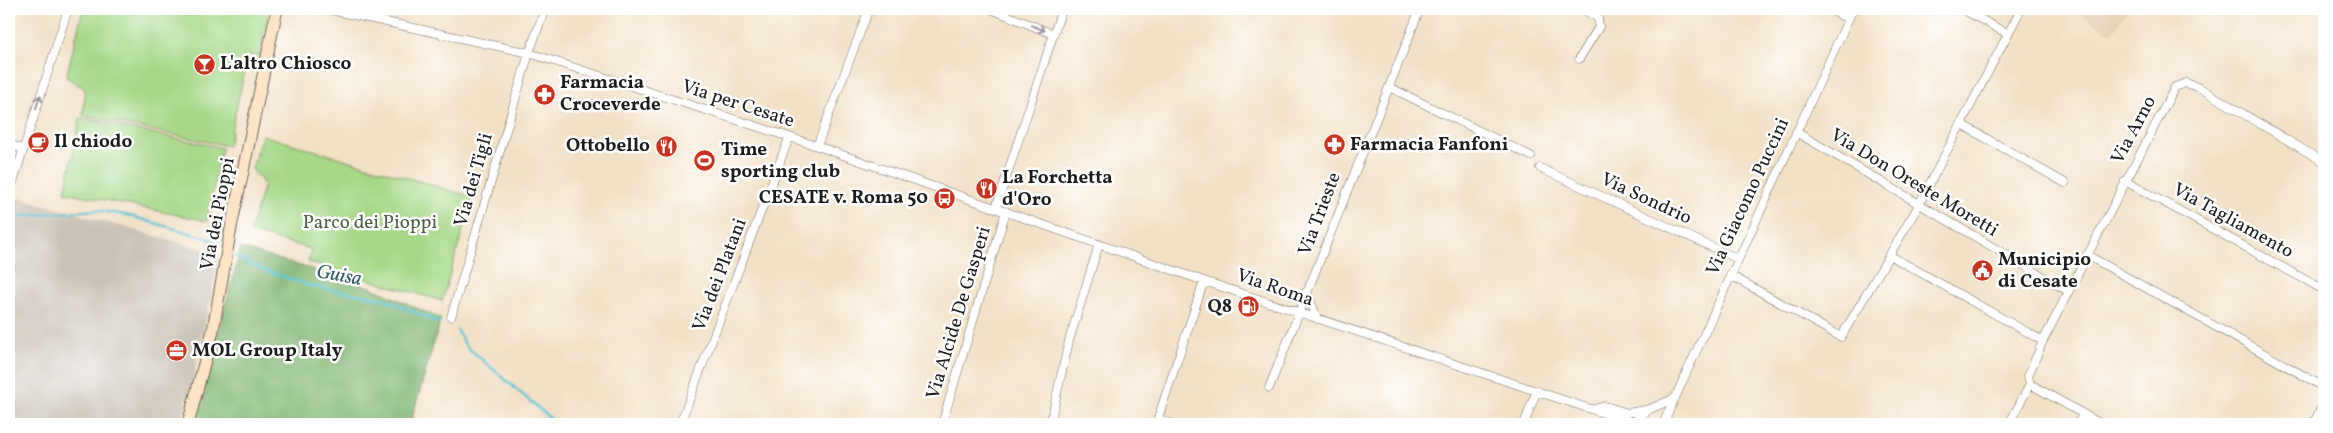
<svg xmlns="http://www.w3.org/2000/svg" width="2333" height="433" viewBox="0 0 2333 433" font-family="Vollkorn,serif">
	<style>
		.built { fill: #e3d0b4 }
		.industrial { fill: #cbc3b8 }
		.green { fill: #a5d887; stroke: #607a52 }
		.forest { fill: #84b874; stroke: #506a48 }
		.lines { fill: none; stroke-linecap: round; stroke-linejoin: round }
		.stream { stroke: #58c0d5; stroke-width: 2.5 }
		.street-casing { stroke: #676158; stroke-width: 9 }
		.secondary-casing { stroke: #676158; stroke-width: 13 }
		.street { stroke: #fff; stroke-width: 8 }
		.secondary { stroke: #fde5c5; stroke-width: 11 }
		.oneway { stroke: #999 }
		.labels { text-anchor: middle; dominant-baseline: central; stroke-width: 5; stroke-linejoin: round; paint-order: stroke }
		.poi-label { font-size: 19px; font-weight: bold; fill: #1c1c1c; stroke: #fff; text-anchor: start }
		.street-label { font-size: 19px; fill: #1c1c1c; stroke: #fff }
		.park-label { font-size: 19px; fill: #4c5e41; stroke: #fff }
		.water-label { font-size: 20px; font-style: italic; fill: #345e66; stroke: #fff }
	</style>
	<rect width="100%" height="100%" fill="#fff"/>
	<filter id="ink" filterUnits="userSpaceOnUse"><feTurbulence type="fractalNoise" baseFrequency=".02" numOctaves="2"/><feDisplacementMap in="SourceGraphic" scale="10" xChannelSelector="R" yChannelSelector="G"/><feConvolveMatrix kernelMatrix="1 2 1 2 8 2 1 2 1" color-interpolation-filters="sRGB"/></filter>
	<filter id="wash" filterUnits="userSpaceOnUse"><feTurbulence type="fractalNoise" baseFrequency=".0096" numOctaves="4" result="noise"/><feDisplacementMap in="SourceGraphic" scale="20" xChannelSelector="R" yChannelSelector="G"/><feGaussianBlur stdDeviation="1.12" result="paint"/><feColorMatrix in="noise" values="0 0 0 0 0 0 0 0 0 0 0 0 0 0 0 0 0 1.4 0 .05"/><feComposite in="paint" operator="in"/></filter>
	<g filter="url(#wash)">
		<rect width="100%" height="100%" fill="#f3e1c6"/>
		<!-- built -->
		<path class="built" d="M2072,9H2128L2112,34Z"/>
		<!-- industrial -->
		<path class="industrial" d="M9,195L220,254L192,384L181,424H9Z"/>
		<!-- green -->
		<path class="green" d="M83,9H268L260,56L248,55L228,146L83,116L85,89L66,77Z
			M80,118L222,148L207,221L65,192Z
			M262,135L473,197L442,301L308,262L311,249L250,232L264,184L252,169Z"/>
		<!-- forest -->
		<path class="forest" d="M241,248L370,287L441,319L410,424H193Z"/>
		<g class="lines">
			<!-- stream -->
			<path class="stream" d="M10,217L96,210L126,215L218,241
				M234,256L264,270L311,286L385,299L439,323
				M457,330L466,346L557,424"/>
		</g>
	</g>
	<g filter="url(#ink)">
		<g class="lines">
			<defs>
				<path id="street" d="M326,9L529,53L817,146L1204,281L1636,424
					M991,9L1053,34
					M1828,9L1848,19
					M1962,9L2008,34
					M1579,59L1599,27L1598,18L1583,9
					M1389,87L1531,156
					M1961,124L2065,183
					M1796,132L2068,291
					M9,144L23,149
					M817,146L869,9
					M1540,168L1738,259
					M2125,181L2324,290
					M9,195L68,9
					M996,208L1062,9
					M1889,255L2043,341
					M2087,255L2324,387
					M1730,275L1841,337L1916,210L2021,9
					M1307,291L1317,319
					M451,317L529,53L545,9
					M1269,388L1420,9
					M1594,409L1605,406L1628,413L1650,409
					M1158,419L1172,424
					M1632,423L1650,409L1673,399
					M680,424L789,138
					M942,424L1006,211
					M1050,424L1069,341L1099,244
					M1156,424L1204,281
					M1524,424L1537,390
					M1663,424L1853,9
					M2009,424L2030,384
					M2078,424L2083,414
					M2101,424L2030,384L2028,376L2043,341L2175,87L2186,83L2200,88L2324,162
					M2313,424L2324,403"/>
				<path id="secondary" d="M188,424L213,330L231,228L277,9"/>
			</defs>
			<!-- street casing -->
			<use href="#street" class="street-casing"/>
			<!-- secondary casing -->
			<use href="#secondary" class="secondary-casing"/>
			<!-- street -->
			<use href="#street" class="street"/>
			<!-- secondary -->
			<use href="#secondary" class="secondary"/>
		</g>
		<!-- one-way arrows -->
		<defs><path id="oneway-shaft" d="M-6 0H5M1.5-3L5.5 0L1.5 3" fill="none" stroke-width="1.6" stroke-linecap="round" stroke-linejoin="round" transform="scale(1.25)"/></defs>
		<g class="oneway">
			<use href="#oneway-shaft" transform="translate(1038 28) rotate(22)"/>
			<use href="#oneway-shaft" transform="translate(38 102) rotate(-72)"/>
		</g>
	</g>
	<!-- icons -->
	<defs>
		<symbol id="bar-disc" viewBox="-11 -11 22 22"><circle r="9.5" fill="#c8321e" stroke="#fff"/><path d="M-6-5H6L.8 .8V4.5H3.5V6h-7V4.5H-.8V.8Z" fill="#fff"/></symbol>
		<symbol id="pharmacy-disc" viewBox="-11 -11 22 22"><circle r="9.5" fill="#c8321e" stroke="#fff"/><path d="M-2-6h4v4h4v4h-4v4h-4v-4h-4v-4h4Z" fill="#fff"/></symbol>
		<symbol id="cafe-disc" viewBox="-11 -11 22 22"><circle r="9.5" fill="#c8321e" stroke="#fff"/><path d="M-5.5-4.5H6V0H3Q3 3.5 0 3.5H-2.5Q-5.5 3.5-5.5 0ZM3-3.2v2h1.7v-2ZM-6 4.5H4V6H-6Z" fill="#fff"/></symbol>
		<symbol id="restaurant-disc" viewBox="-11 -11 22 22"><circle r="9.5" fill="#c8321e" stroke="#fff"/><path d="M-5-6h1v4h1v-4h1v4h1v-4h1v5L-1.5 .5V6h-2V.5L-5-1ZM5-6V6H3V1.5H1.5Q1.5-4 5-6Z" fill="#fff"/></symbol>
		<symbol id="stadium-disc" viewBox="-11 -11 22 22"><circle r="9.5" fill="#c8321e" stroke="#fff"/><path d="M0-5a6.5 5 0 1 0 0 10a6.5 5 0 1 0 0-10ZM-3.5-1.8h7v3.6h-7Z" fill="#fff"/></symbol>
		<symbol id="bus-disc" viewBox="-11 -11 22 22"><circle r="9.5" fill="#c8321e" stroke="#fff"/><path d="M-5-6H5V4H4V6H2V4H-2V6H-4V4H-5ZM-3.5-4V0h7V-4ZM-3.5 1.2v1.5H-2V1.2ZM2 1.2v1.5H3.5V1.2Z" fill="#fff"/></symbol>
		<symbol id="civic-disc" viewBox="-11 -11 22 22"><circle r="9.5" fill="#c8321e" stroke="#fff"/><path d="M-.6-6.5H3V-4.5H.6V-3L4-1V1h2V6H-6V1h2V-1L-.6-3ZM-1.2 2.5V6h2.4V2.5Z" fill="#fff"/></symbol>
		<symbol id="fuel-disc" viewBox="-11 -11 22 22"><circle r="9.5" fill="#c8321e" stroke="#fff"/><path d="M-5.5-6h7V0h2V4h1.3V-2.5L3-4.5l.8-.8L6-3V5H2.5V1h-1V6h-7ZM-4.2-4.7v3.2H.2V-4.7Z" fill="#fff"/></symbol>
		<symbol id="office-disc" viewBox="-11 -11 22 22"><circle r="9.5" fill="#c8321e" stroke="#fff"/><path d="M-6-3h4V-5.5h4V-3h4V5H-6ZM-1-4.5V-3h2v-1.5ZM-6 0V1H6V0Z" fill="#fff"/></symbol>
	</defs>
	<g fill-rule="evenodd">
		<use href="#bar-disc" x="192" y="52" width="25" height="25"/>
		<use href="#pharmacy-disc" x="532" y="82" width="25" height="25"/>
		<use href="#cafe-disc" x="26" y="130" width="25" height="25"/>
		<use href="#pharmacy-disc" x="1322" y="132" width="25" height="25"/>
		<use href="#restaurant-disc" x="654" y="134" width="25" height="25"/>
		<use href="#stadium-disc" x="692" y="148" width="25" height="25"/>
		<use href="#restaurant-disc" x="974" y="176" width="25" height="25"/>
		<use href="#bus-disc" x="932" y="186" width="25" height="25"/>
		<use href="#civic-disc" x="1970" y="258" width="25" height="25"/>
		<use href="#fuel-disc" x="1236" y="294" width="25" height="25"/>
		<use href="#office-disc" x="164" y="338" width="25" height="25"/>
	</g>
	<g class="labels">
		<!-- poi labels -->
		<g class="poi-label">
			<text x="220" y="64">L'altro Chiosco</text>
			<text x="560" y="83">Farmacia<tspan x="560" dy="22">Croceverde</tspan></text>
			<text x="54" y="142">Il chiodo</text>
			<text x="1350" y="145">Farmacia Fanfoni</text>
			<text x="650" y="146" text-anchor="end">Ottobello</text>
			<text x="721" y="150">Time<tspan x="721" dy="22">sporting club</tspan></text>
			<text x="1002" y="178">La Forchetta<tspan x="1002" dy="22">d'Oro</tspan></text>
			<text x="928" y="198" text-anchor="end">CESATE v. Roma 50</text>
			<text x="1998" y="260">Municipio<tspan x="1998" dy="22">di Cesate</tspan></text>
			<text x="1232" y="307" text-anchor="end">Q8</text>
			<text x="192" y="351">MOL Group Italy</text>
		</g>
		<!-- street labels -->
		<g class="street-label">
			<text transform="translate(738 104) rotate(18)">Via per Cesate</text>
			<text transform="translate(2134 130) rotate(-62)">Via Arno</text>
			<text transform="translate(474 180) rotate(-74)">Via dei Tigli</text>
			<text transform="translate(1914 183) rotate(31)">Via Don Oreste Moretti</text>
			<text transform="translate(1748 197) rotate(-65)">Via Giacomo Puccini</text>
			<text transform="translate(1646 199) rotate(25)">Via Sondrio</text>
			<text transform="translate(218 214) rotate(-79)">Via dei Pioppi</text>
			<text transform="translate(1320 214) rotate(-69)">Via Trieste</text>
			<text transform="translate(2233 221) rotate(29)">Via Tagliamento</text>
			<text transform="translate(720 275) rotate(-69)">Via dei Platani</text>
			<text transform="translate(1275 288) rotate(19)">Via Roma</text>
			<text transform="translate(959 313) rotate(-73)">Via Alcide De Gasperi</text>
		</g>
		<!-- park labels -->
		<g class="park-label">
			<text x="370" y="223">Parco dei Pioppi</text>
		</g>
		<!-- water labels -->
		<g class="water-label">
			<text transform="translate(339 276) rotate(10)">Guisa</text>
		</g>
	</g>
	<!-- margin -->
	<rect width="2333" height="433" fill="none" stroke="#fff" stroke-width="30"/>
</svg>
